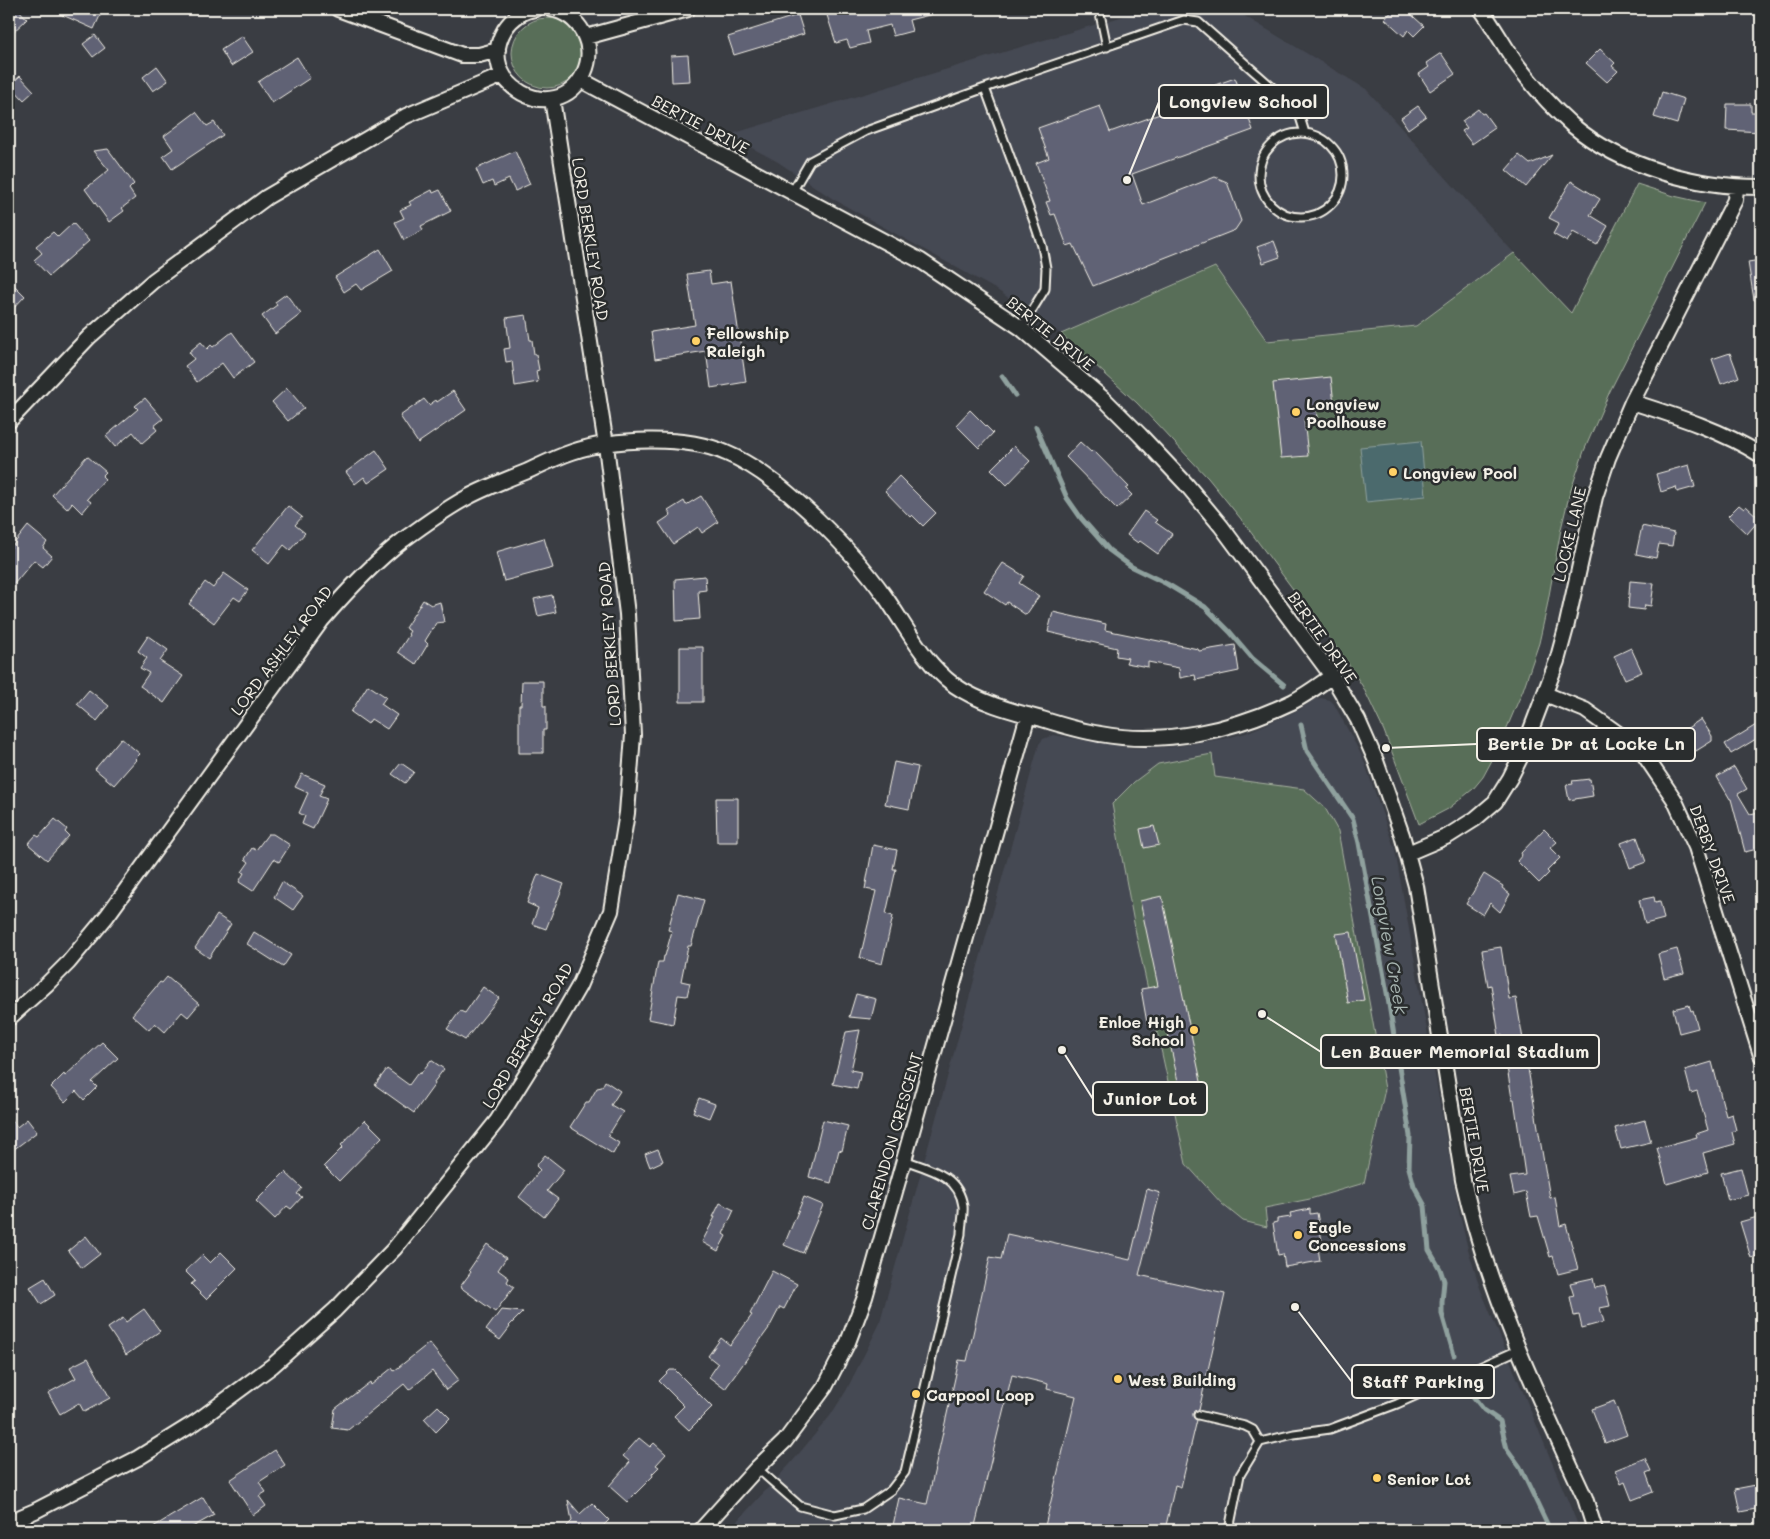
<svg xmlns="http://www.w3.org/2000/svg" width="1770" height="1539" viewBox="0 0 1770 1539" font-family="Mali,sans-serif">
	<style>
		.built { fill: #454852 }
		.green { fill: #586e59; stroke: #a6b0a0 }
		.water { fill: #4c6b6d; stroke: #8fa19e }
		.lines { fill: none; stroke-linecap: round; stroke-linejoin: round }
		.stream { stroke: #8fa19e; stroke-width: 5 }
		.building { fill: #606274; stroke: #f4f1e8 }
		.lane-casing { stroke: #f4f1e8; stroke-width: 11 }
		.street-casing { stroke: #f4f1e8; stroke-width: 18 }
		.lane { stroke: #2a2d2e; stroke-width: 7 }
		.street { stroke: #2a2d2e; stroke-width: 14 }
		.poi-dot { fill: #ffd166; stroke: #2a2d2e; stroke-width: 2 }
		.labels { text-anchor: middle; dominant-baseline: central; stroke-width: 5; stroke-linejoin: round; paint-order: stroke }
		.street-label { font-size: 16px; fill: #f4f1e8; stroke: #2a2d2e }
		.poi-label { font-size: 16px; font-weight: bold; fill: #f4f1e8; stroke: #2a2d2e; text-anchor: start }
		.water-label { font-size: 18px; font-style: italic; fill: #a8b5b1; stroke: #2a2d2e }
		.leader { fill: none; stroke: #f4f1e8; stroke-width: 2 }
		.callout-dot { fill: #f4f1e8; stroke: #2a2d2e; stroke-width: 2 }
		.callout { fill: #2a2d2e; stroke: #f4f1e8; stroke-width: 2 }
		.callout-label { font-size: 18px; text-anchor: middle; font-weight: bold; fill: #f4f1e8 }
	</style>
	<rect width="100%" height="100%" fill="#3a3d43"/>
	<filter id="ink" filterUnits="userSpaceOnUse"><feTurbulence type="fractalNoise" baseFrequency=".02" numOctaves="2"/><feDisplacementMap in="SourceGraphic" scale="10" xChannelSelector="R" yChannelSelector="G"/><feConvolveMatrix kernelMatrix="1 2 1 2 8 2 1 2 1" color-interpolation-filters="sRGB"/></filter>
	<g filter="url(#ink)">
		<!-- built -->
		<path class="built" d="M1147,9H1233L1366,89L1514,253L1416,326L1267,341L1215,267L1061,334L997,290L833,199L778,162L728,135Z
			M1321,698L1330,700L1334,704L1363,758L1395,850L1459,1211L1468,1249L1480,1288L1580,1530H729L792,1462L830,1416L846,1391L879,1325L1039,744L1043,739L1053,735L1132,748L1173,747L1226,738L1246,733L1299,710L1315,699Z"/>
		<!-- green -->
		<path class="green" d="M512 53a35 35 0 1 1 70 0a35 35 0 1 1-70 0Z
			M1637,184L1674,196L1705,203L1610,391L1584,451L1569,496L1561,529L1546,612L1539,643L1523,690L1497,751L1483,777L1473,789L1448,809L1419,824L1384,731L1363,687L1347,662L1241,519L1208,478L1137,403L1061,334L1215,267L1267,341L1416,326L1514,253L1571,313Z
			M1212,754L1215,777L1304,789L1325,808L1338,831L1385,1089L1364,1183L1310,1199L1265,1208L1267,1227L1243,1221L1222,1204L1186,1164L1137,939L1112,804L1134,782L1158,764Z"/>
		<!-- water -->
		<path class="water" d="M1421,441L1426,496L1366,502L1360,447Z"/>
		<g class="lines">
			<!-- stream -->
			<path class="stream" d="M1002,376L1015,395
				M1036,427L1067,498L1081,518L1109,550L1132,567L1167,584L1205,607L1230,632L1253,659L1284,685
				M1301,725L1307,751L1353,819L1359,843L1388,998L1410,1136L1409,1168L1414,1186L1425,1206L1429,1250L1440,1269L1444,1281L1442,1302V1314L1454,1355
				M1468,1390L1484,1410L1500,1421L1507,1449L1520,1467L1550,1530"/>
		</g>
		<!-- building -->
		<path class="building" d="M15,9H18L27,19L9,36V15Z
			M49,9H103L94,29Z
			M825,9H937V13L909,20L912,31L893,36L890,25L866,31L869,43L850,48L847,40L836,43Z
			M1394,9H1405L1424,26L1414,36L1408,30L1404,36L1385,19Z
			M798,15L804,34L734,55L728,37Z
			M95,35L105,48L93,57L83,44Z
			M242,36L253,52L231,66L221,50Z
			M1600,49L1615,63L1612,66L1618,71L1607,82L1586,63Z
			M1441,53L1455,74L1430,91L1419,74L1429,67L1426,63Z
			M688,55L690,81L672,82L671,56Z
			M297,57L310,78L272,103L258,82Z
			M157,66L168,81L153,91L143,77Z
			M20,76L34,91L24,100L10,85Z
			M1235,78L1239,88L1246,85L1254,108L1246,111L1253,130L1132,174L1143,205L1215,177L1227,182L1241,221L1235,230L1093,286L1073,244L1067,246L1055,214L1051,215L1046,202L1050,201L1036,163L1049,158L1038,128L1100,106L1110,132L1218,93L1215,85Z
			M1662,92L1684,99L1677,124L1654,117Z
			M1727,104H1751V112H1761V132L1726,130Z
			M1418,106L1426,116L1408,129L1401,118Z
			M1478,109L1482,114L1484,113L1495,128L1472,144L1462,131L1467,128L1462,121Z
			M196,112L207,126L214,122L223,135L172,169L163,156L173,149L164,136Z
			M108,149L134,184L129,189L135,198L122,208L124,211L109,222L85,189L109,170L93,151Z
			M515,151L530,184L515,191L509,179L494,186L492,181L483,185L476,169Z
			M1519,155L1530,164L1552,155L1526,187L1506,170Z
			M1571,181L1600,199L1590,215L1608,226L1597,245L1573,232L1567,242L1553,234L1559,223L1549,218Z
			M432,190L433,193L440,190L451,211L421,226L423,230L404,240L395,222L404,218L400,210L411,205L409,202Z
			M73,223L89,241L49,276L34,260L42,253L36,246L53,232L58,237Z
			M1274,241L1280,257L1263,263L1257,247Z
			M380,249L393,271L361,290L356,284L344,292L335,277Z
			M1761,260V300H1754L1748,262Z
			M709,271L711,284L731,281L746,382L711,388L706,351L655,359L651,332L695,325L687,274Z
			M9,280L25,296L9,313Z
			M286,294L301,314L275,334L262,316L277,305L275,302Z
			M526,315L530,340H532L534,354H536L539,370L536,371L538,382L515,386L512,361L506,362L504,349L510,348L506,318Z
			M232,332L254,362L233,378L222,363L197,382L185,366L194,359L189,352L201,342L207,349L211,345L213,347Z
			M1730,353L1739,377L1721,384L1712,359Z
			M1331,377L1334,404L1316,406L1317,418L1304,419L1308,456L1281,458L1273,383Z
			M287,388L304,408L288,421L272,402Z
			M453,391L466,410L418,443L400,416L424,399L429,405L436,400L437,402Z
			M145,398L163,419L154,426L157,430L142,443L133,432L115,447L106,436L138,409L135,406Z
			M970,410L993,433L979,448L956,425Z
			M1080,442L1091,452L1093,450L1129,487L1126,489L1132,495L1117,509L1066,457Z
			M1014,446L1030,461L1007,485L991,469Z
			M376,450L389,469L368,483L364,477L355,484L346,472Z
			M87,456L106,472L102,476L105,479L87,499L91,502L82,513L72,503L67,509L52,495Z
			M1689,465L1695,487L1677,492L1676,487L1661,492L1656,474Z
			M899,476L936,513L923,526L912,515L910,517L885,491Z
			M701,496L718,522L702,533L698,527L673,544L659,523L671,515L668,511L684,501L686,505Z
			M1739,505L1744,509L1746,506L1760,519L1747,534L1728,516Z
			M288,506L302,517L295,525L305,533L290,550L284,545L269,564L252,550Z
			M1144,511L1157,520L1155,522L1172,534L1158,554L1140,541L1138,543L1127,535Z
			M28,526L47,542L43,548L52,556L43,567L34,560L9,590V550Z
			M1642,526L1674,533L1672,546L1659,544L1656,558L1636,554Z
			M544,538L553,568L504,581L496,552Z
			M1003,563L1024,576L1019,583L1039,596L1026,615L1007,602L1005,605L984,591Z
			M224,573L248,590L240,601L234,597L214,623L189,604L205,582L213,588Z
			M705,576L706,590L698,591L700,619L676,621L675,579Z
			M1630,581L1654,583L1651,606L1645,605L1644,610L1628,608Z
			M552,595L556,612L538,616L534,599Z
			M423,600L431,605L440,602L444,622L436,623L425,641L428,644L416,664L398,652L409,635L408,634L410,631L405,628Z
			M1053,612L1106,624L1105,630L1198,649L1199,651L1235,645L1239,671L1196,680L1195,675L1180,678L1179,668L1148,662V667L1126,663L1128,658L1116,656L1117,648L1048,632Z
			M148,636L168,650L160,661L183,676L164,703L140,686L149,673L140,668L147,658L138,651Z
			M680,647H703V702H680Z
			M1631,648L1642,672L1625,679L1614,656Z
			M522,681H543V706H546V730H543V753H519V705H521Z
			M368,685L386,697L381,704L397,715L387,729L371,719L368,724L351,712Z
			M89,690L109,706L97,721L77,704Z
			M1701,719L1712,736V741L1696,751L1683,731Z
			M1761,722V736L1731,754L1725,744Z
			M121,738L140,754L135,759L136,760L114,785L95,769Z
			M894,762L918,767L909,809L885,804Z
			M401,763L414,772L405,783L392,774Z
			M1734,767L1747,789L1738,794L1750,814L1759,812L1761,818V848L1745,852L1731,799H1730L1717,777Z
			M302,774L325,784L319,796L327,799L313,829L302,824L305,816L299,813L308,793L295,787Z
			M1590,779L1593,796L1569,800L1566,785L1573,784L1572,781Z
			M716,798H738V842H717Z
			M55,819L67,829L65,832L69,836L47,860L28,844L36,835L39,837Z
			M1154,826L1159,845L1144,848L1140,829Z
			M1544,829L1557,842L1550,848L1560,858L1547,871L1549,873L1539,883L1517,861L1522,855L1521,853Z
			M268,834H273L290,845L279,862L274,859L253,891L239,882L244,873L242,872L249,862L245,859L252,848L256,850Z
			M1637,837L1646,862L1630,868L1621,843Z
			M873,845L897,850L893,869H896L886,914L893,916L882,964L860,958L876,891L865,889Z
			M538,874L564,884L546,929L532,924L538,908L527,903Z
			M1484,874L1503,886L1502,888L1510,894L1500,912L1490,903L1483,915L1466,904Z
			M282,882L303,896L293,910L274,897Z
			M678,893L704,900L691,946H688L681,981L690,983L687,996L678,995L673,1024L648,1019L658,962H663L664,956H665L672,931L668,930Z
			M1162,896L1203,1091L1181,1096L1165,1019L1147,1023L1141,989L1158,986L1140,901Z
			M1654,897L1655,902L1660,901L1664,919L1645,924L1639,900Z
			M217,915L231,924L209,958L195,948Z
			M254,932L291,955L283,967L247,944Z
			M1351,932L1364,1000L1348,1003L1336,934Z
			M1501,947L1509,999L1516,998L1550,1198L1555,1197L1560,1226L1566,1224L1578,1269L1558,1274L1553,1256L1550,1257L1538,1216L1531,1217L1526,1192L1514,1195L1510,1177L1525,1175L1514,1099H1512L1502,1035L1499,1036L1491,985L1488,986L1482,950Z
			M1677,949L1684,973L1664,978L1658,954Z
			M167,977L199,1004L188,1017L182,1012L165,1032L155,1023L149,1030L132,1015L160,982L162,983Z
			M483,987L499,998L465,1040L447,1029L460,1011L465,1013Z
			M856,994L876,999L871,1019L849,1017Z
			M1689,1005L1691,1011L1693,1010L1698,1028L1679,1033L1673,1009Z
			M860,1030L851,1070L861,1072L857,1089L833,1084L846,1032Z
			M102,1042L118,1058L92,1082L97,1087L84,1100L76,1091L65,1102L51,1087L64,1074L65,1076Z
			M431,1060L444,1069L434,1082L435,1084L414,1113L375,1085L387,1069L409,1085L417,1074L421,1073Z
			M1712,1062L1726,1116L1732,1114L1736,1130L1732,1132L1735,1144L1703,1153L1708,1172L1667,1184L1657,1148L1697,1137L1696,1134L1708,1130L1697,1091L1691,1093L1685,1070Z
			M605,1081L620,1091L611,1105L623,1112L608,1136L619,1143L613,1154L570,1127L586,1102H589L597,1088L602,1087Z
			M699,1098L715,1104L709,1118L693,1112Z
			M9,1115L17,1127L27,1119L37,1132L9,1153Z
			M365,1120L382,1137L339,1181L324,1166L343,1147L341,1145Z
			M823,1120L848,1126L842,1151L839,1150L831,1183L809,1177Z
			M1645,1120L1651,1142L1621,1149L1615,1128Z
			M658,1149L663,1161L650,1167L645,1154Z
			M545,1155L564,1170L547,1191L558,1199L544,1217L519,1197L540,1170L536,1166Z
			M1741,1168L1748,1195L1728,1200L1721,1173Z
			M285,1172L302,1188L297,1194L302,1197L291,1209L287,1206L275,1219L256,1201Z
			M1147,1189L1160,1193L1139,1275L1225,1294L1199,1410L1194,1411L1193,1414L1194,1418L1197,1420L1181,1487L1175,1485L1165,1530H1044L1076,1396L1047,1389L1048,1384L1012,1375L974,1530H892L899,1498L927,1504L959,1360L967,1361L990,1257L1001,1259L1007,1234L1025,1238V1236L1130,1260Z
			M804,1197L823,1205L803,1253L784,1245Z
			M720,1203L734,1210L723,1234L726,1236L718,1251L702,1242L715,1217H713Z
			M1310,1209V1214L1317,1213L1323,1247L1318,1248L1320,1261L1285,1267L1283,1254L1278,1255L1273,1223L1277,1222V1219L1291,1217L1290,1213Z
			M1761,1216V1255L1751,1258L1740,1222Z
			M86,1236L100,1254L82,1268L68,1251Z
			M487,1244L506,1258L498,1270L509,1278L507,1282L514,1287L495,1312L460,1287L471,1272L469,1270Z
			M221,1252L237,1268L206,1299L191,1284L195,1281L185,1271L202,1255L210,1263Z
			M772,1271L797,1284L784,1309L780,1307L769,1328L725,1389L709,1377L718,1364L708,1356L721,1338L730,1345L752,1315L750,1314Z
			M45,1278L55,1295L41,1304L30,1287Z
			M1593,1278L1595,1288L1605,1286L1610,1306L1600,1308L1604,1322L1582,1328L1579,1315L1574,1316L1570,1297L1574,1296L1570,1283Z
			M144,1309L160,1331L126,1355L108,1328L123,1318L126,1322Z
			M501,1310L523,1312L509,1326L510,1327L500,1340L486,1330Z
			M429,1343L459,1380L446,1390L432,1371L409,1390L404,1384L348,1430L332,1428L335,1409L370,1382L371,1385L392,1368L394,1371Z
			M88,1358L110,1398L84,1412L79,1403L60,1414L48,1393L76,1378L70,1367Z
			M670,1370H675L712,1407L689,1430L674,1416L684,1406L659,1381Z
			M1614,1401L1627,1435L1605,1443L1592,1409Z
			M438,1406L450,1418L436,1432L424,1419Z
			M639,1438L650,1447L654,1443L666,1454L656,1465L659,1467L652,1474L653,1476L627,1502L609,1486L630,1462L623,1456Z
			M275,1450L285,1465L259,1482L266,1492L259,1496L266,1506L253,1515L230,1480Z
			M1645,1458L1651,1471L1646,1473L1653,1492L1632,1500L1625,1482L1621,1484L1615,1470Z
			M1761,1484V1508L1740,1512L1735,1489Z
			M203,1497L214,1515L187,1530H148Z
			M568,1500L580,1514L592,1503L609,1520L599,1530H563L572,1521Z"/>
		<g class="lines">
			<defs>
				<path id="lane" d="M1099,9L1107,47
					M985,88L1184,20L1198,22L1289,102L1300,117L1305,133
					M1259 175a42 42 0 1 1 84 0a42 42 0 1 1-84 0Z
					M792,192L810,161L866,131L985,88L1033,219L1042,246L1046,268L1045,289L1021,328
					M1198,1415L1245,1426L1253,1430L1260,1442
					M757,1468L800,1506L835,1515L863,1509L891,1490L905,1472L961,1234C961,1225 964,1215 963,1206C959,1175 929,1169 904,1160
					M1229,1530L1240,1475L1260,1442L1294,1434L1330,1429L1397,1404L1518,1350"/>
				<path id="street" d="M338,9L462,55H479L498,50
					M536,9C524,10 512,18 505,29C472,84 557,130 584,73C597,45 580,15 551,9
					M1481,9C1494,27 1505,48 1518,66C1534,87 1553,108 1572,125C1623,168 1697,187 1761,187
					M586,37L688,9
					M581,80L921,261L1021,328L1106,401L1140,435L1186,484L1221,526L1332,676L1358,720L1376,761L1402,835L1416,886L1463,1180C1488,1291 1537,1395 1585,1498L1595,1530
					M1632,402C1676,416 1721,430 1761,455
					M9,421L89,337L153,281L267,197L406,116L503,75
					M1545,694L1585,710L1641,750L1674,799L1696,847L1761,1055
					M1408,853L1448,836L1475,819L1495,802L1510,778L1521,756L1557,661L1566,628L1595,497L1608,458L1632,402L1735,200L1736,187
					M9,1018L47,984L68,963L107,916L322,620C347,591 373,563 403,540C424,525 445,509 468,497C487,487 508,479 528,471C543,464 557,457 572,452C613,438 686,435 726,453C760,467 790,494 817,519C842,543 865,568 884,595C906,626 923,662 954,685C980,703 1012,711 1042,719C1061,725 1081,731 1100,734C1165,746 1233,730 1292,702C1306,695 1319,685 1332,676
					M9,1522L35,1511L138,1458L196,1422L272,1366L335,1310L394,1249L497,1121L546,1043L579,986L611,911L627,813L633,735L627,614L606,445L552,99
					M701,1530L757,1468L785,1441L825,1387L848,1342L865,1297L904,1160L1028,715"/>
			</defs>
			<!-- lane casing -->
			<use href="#lane" class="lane-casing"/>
			<!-- street casing -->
			<use href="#street" class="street-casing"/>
			<!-- lane -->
			<use href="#lane" class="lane"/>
			<!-- street -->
			<use href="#street" class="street"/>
		</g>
	</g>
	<!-- markers -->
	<g class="poi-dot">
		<circle cx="696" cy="341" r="5"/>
		<circle cx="1296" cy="412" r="5"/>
		<circle cx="1393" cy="472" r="5"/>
		<circle cx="1194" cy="1030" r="5"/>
		<circle cx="1298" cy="1235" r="5"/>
		<circle cx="1118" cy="1379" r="5"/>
		<circle cx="916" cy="1394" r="5"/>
		<circle cx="1377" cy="1478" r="5"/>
	</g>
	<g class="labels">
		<!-- street labels -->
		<g class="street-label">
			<text transform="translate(701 124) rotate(28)">BERTIE DRIVE</text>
			<text transform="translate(591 239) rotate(81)">LORD BERKLEY ROAD</text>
			<text transform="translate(1051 333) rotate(39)">BERTIE DRIVE</text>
			<text transform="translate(1569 534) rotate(-77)">LOCKE LANE</text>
			<text transform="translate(1323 637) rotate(55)">BERTIE DRIVE</text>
			<text transform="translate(609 644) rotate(-94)">LORD BERKLEY ROAD</text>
			<text transform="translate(281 650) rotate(-53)">LORD ASHLEY ROAD</text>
			<text transform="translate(1713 854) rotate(70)">DERBY DRIVE</text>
			<text transform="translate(527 1035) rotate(-60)">LORD BERKLEY ROAD</text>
			<text transform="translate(1475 1140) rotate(80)">BERTIE DRIVE</text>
			<text transform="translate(891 1141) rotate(-74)">CLARENDON CRESCENT</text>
		</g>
		<!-- poi labels -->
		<g class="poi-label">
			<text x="706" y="332">Fellowship<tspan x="706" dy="18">Raleigh</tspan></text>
			<text x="1306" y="403">Longview<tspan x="1306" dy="18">Poolhouse</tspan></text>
			<text x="1403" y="472">Longview Pool</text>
			<text x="1184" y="1021" text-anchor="end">Enloe High<tspan x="1184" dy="18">School</tspan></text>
			<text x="1308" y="1226">Eagle<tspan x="1308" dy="18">Concessions</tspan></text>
			<text x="1128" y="1379">West Building</text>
			<text x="926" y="1394">Carpool Loop</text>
			<text x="1387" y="1478">Senior Lot</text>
		</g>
		<!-- water labels -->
		<g class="water-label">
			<text transform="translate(1390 945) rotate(80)">Longview Creek</text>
		</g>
	</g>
	<!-- callouts -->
	<path class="leader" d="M1127 180L1159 102M1386 748L1477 744M1262 1014L1321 1052M1062 1050L1093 1099M1295 1307L1352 1382"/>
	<g class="callout-dot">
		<circle cx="1127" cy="180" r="5"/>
		<circle cx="1386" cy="748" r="5"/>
		<circle cx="1262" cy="1014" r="5"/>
		<circle cx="1062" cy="1050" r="5"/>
		<circle cx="1295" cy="1307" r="5"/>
	</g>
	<g class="callout">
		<rect x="1159" y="85" width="169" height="33" rx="5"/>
		<rect x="1477" y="728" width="218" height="33" rx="5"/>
		<rect x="1321" y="1035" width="278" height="33" rx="5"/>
		<rect x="1093" y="1082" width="114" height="33" rx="5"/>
		<rect x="1352" y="1365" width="142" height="33" rx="5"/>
	</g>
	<g class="callout-label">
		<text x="1243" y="108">Longview School</text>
		<text x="1586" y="750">Bertie Dr at Locke Ln</text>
		<text x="1460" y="1058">Len Bauer Memorial Stadium</text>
		<text x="1150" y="1105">Junior Lot</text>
		<text x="1423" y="1388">Staff Parking</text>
	</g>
	<!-- margin -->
	<rect width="1770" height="1539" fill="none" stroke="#2a2d2e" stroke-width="30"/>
	<rect x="15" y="15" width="1740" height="1509" fill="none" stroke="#f4f1e8" stroke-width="2" filter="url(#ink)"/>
</svg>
